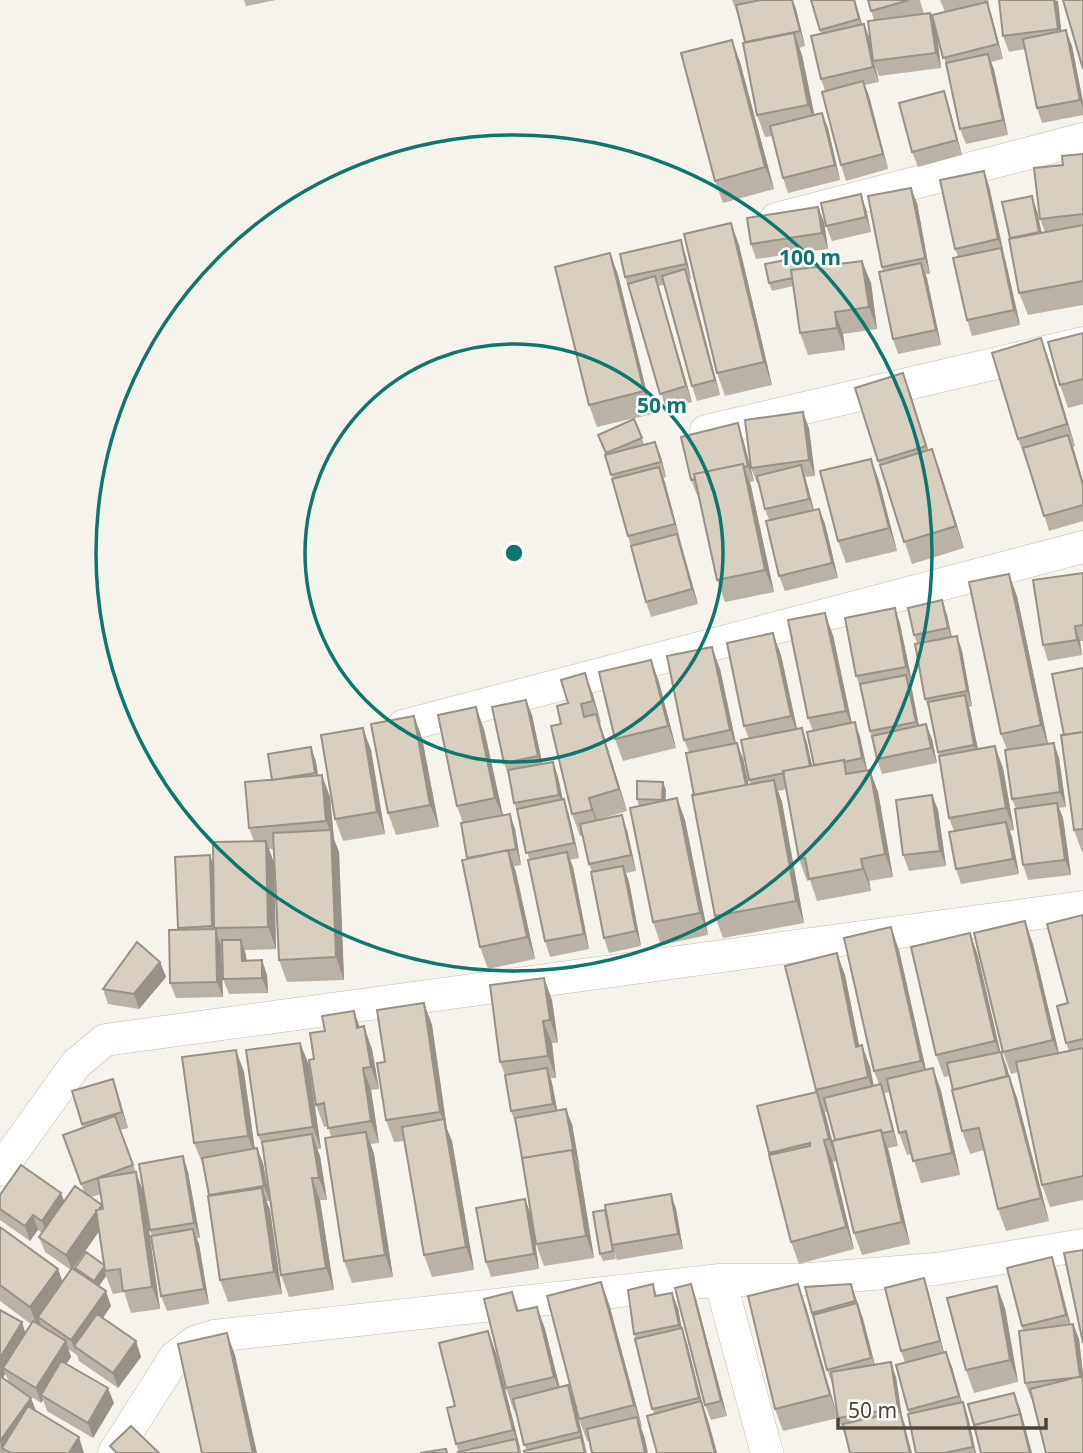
<svg xmlns="http://www.w3.org/2000/svg" width="1083" height="1453" viewBox="0 0 1083 1453" font-family="'Noto Sans',sans-serif">
	<style>
		.lines { fill: none; stroke-linecap: round; stroke-linejoin: round }
		.minor-casing { stroke: #c2bbae; stroke-width: 33 }
		.minor { stroke: #fff; stroke-width: 32 }
		.wall { fill: #bab2a6; fill-rule: evenodd }
		.shaded-wall { fill: #979187 }
		.building { fill: #d8cfc1; stroke: #979187; stroke-width: 2 }
		.ring { fill: none; stroke: #0f766e; stroke-width: 3.5 }
		.centre { fill: #0f766e; stroke: #fff; stroke-width: 3.5 }
		.ring-label { font-size: 21px; text-anchor: middle; font-weight: bold; fill: #0f766e; stroke: #fff; stroke-width: 5; stroke-linejoin: round; paint-order: stroke }
	</style>
	<rect width="100%" height="100%" fill="#f6f3ec"/>
	<g class="lines">
		<defs>
			<path id="minor" d="M776,219L1083,139
				M706,431L1083,343
				M403,726L1083,547
				M0,1170L76,1064L105,1040L1083,907
				M720,1280L767,1453
				M114,1453L175,1357L195,1342L214,1336L720,1280H797L936,1269L1083,1245"/>
		</defs>
		<!-- minor casing -->
		<use href="#minor" class="minor-casing"/>
		<!-- minor -->
		<use href="#minor" class="minor"/>
	</g>
	<!-- wall -->
	<path class="wall" d="M244,0H276L246,6Z
		M732,0H793L796,9L805,46L799,48L802,55L814,115L822,113L828,128L840,180L788,193L783,178L772,136L765,137L757,115L745,42L739,18Z
		M811,0H855L862,25L864,24L870,40L872,50L874,20L868,0H920L924,14L933,20L945,12L940,0H988L989,3L987,4L992,17L1003,59L991,62L1008,135L966,144L960,129L948,71L937,35L941,68L879,76L876,67L879,82L865,85L869,96L888,169L846,181L841,165L825,91L821,79V34Z
		M999,0L1062,31L1072,46L1083,102V115L1042,123L1037,108L1025,49L1009,52L1003,36Z
		M732,40L740,62L774,189L723,203L715,181Z
		M949,107L962,155L918,167L912,152Z
		M1083,154V305L1028,315L1019,293L1010,239L1037,211L1042,233L1045,232L1040,219L1063,165Z
		M984,171L989,186L1020,325L972,336L967,320L958,257L955,249Z
		M917,203L930,274H925L941,345L898,354L893,339L883,271L882,267Z
		M818,207L824,222L828,249L756,259L751,244Z
		M866,209L871,232L832,241L826,226Z
		M731,223L739,245L772,385L725,396L717,373Z
		M610,253L618,275L652,414L597,427L589,405Z
		M686,256L691,279L689,280L720,395L697,401L692,386L664,285L658,286L692,402L666,409L625,277Z
		M806,256L810,268L862,261L871,283L877,329L843,334L845,350L808,355L800,333L793,286L772,291L769,283Z
		M1083,333V404L1068,408L1060,385Z
		M1049,360L1075,446L1073,447L1083,481V521L1049,531L1027,461H1026L1018,439Z
		M903,373L928,450L932,449L940,471L964,548L912,564L878,461Z
		M634,419L644,444L655,442L661,457L666,477L663,478L698,604L651,617L646,602L606,455L598,435Z
		M809,428L815,476L805,477L814,510L819,509L825,524L838,578L785,591L779,576L769,520L765,509L759,483H757L751,468Z
		M743,439L754,481L750,482L774,592L725,602L717,580L698,495H697L691,480Z
		M871,459L879,481L897,551L846,563L838,541Z
		M1083,573V641H1080L1082,655L1048,661L1043,645Z
		M1017,596L1048,744L1059,758L1066,807L1059,808L1063,818L1071,875L1028,880L1023,865L1016,809L1012,799L1007,750L1001,734Z
		M942,600L947,615L952,637L957,636L962,651L972,706L969,707L978,749L1003,768L1014,830L1010,831L1012,837L1019,874L961,884L956,869L954,831L949,818L939,756L929,709L925,699L917,643L914,635Z
		M900,624L912,682H909L912,690L919,726L932,739L937,763L882,774L877,759L870,731L862,692L856,676Z
		M833,635L851,723L855,722L860,737L867,771L878,792L893,877L869,881L871,891L817,901L810,880L807,881L799,859L787,789L778,791L782,802L804,923L723,938L715,916L694,795L689,752L684,740L720,669L736,743L743,758L748,785L751,784L749,780V739L744,726L781,655L797,729L802,728L807,743L812,766L814,765L813,731L808,718Z
		M651,660L659,682L676,748L623,761L615,739Z
		M1083,668V852H1082L1074,830L1064,735Z
		M585,673L593,695L601,723H600L627,811L597,820L627,830L636,871L626,873L629,882L641,946L609,953L604,938L592,872L589,864L583,836H580L572,814L561,724L568,703Z
		M532,715L542,764L553,762L558,777L563,800L564,799L569,815L579,858L570,860L573,867L589,949L550,957L545,941L529,859L518,813L514,803L509,777L504,763Z
		M414,716L422,738L439,827L396,835L388,813Z
		M484,729L503,816L515,829L521,865L514,866L535,959L488,969L480,947L463,823L457,806Z
		M311,747L316,762L318,775L330,797L334,839L339,852L344,980L287,982L279,960L274,849H269L274,863L276,949L245,950L247,961L262,960L267,975L268,993L229,994L223,979L222,950L221,946L223,997L176,998L170,983L179,930L178,928L210,855L213,865L254,841L249,828L272,780Z
		M371,750L385,834L343,841L335,819Z
		M666,790L665,800L677,798L685,820L708,935L661,945L653,922L639,806L637,799Z
		M932,795L938,810L946,866L909,871L903,855Z
		M1083,915V1200L1050,1207L1042,1185L1018,1072L1011,1074L1003,1052L1033,944L1059,1053L1069,1051L1066,1043L1068,1003Z
		M970,933L978,956L1000,1052H1001L1017,1098L1049,1221L1006,1231L998,1209L984,1150L970,1154L962,1131L950,1076L944,1077L936,1055Z
		M899,950L926,1070L933,1068L941,1091L960,1175L921,1183L912,1154L907,1155L899,1133L890,1092L884,1093L898,1146L888,1148L910,1244L862,1255L854,1233L837,1161L833,1162L854,1249L799,1264L791,1242L757,1106L817,1092L785,966L845,975L859,1046L862,1045L870,1067L874,1086L879,1084L874,1071ZM828,1111L835,1140L836,1154L825,1112Z
		M160,962L166,977L139,1009L108,1004L103,989Z
		M544,978L552,1000L558,1043H552L556,1078H551L557,1110L572,1124L594,1258L544,1266L536,1244L516,1125L511,1111L506,1078L500,1062Z
		M424,1003L432,1025L447,1129L452,1141L474,1270L432,1277L424,1255L404,1141L394,1142L386,1120L385,1062Z
		M360,1027L372,1049L379,1089L371,1090L379,1143L371,1144L374,1154L393,1277L352,1283L344,1261L331,1137L328,1126L324,1127L316,1105L314,1059Z
		M300,1043L309,1065L321,1149H317L320,1156L327,1200H320L334,1290L289,1297L281,1275L262,1144L258,1135Z
		M244,1072L255,1149L257,1148L263,1163L270,1201H266L270,1210L282,1294L228,1302L220,1280L209,1195L203,1165L194,1143Z
		M113,1079L128,1128L120,1130L144,1194L160,1309L131,1313L124,1292L113,1294L106,1276L99,1286L111,1306L103,1318L136,1341L141,1357L118,1388L79,1361L77,1355L68,1349L71,1357L66,1364L114,1403L93,1438L47,1411L43,1400L41,1403L17,1388L36,1411L84,1452L0,1453V1310L22,1322L25,1333L31,1324L0,1301V1227L63,1282L71,1270L45,1252L39,1237L42,1233L38,1230L30,1241L0,1220V1195L64,1201L84,1192L63,1135L83,1128L72,1091ZM101,1194L102,1205L91,1197ZM99,1231L104,1265L75,1268V1270L73,1268ZM5,1374L9,1382L3,1378Z
		M183,1156L188,1172L200,1238H197L199,1244L209,1304L167,1311L161,1296L152,1236L150,1230Z
		M671,1194L676,1209L683,1249L617,1260L614,1251L616,1259L603,1261L600,1254L605,1210Z
		M525,1199L531,1215L539,1269L491,1277L486,1262Z
		M1052,1257L1057,1272L1070,1325L1073,1324L1079,1339L1083,1374V1453L1032,1398L1031,1399L1025,1383L1023,1330L1022,1326Z
		M924,1278L929,1294L944,1352L952,1367L962,1402L968,1417L976,1453H916L909,1414L896,1365L905,1363L901,1351Z
		M601,1282L609,1304L642,1427H641L645,1439L587,1441L579,1419Z
		M653,1284L657,1296L678,1308L682,1330L687,1343L702,1402L709,1424L717,1453H657L654,1414L634,1334Z
		M691,1284L696,1299L727,1416L711,1420L705,1405Z
		M798,1284L806,1307L838,1418L783,1431L775,1409Z
		M851,1284L863,1319L875,1365L896,1377L902,1417L906,1426L844,1433L838,1418L833,1385L827,1370L805,1287Z
		M512,1292L519,1311L537,1307L545,1329L559,1387L568,1385L574,1400L587,1453L526,1450L515,1410L514,1411L506,1388Z
		M1005,1308L1018,1382L974,1393L966,1370Z
		M488,1331L496,1353L521,1452V1453H459L456,1444L455,1406Z"/>
	<!-- shaded-wall -->
	<path class="shaded-wall" d="M792,0L796,9L805,46L800,31Z
		M854,0H855L865,34L859,19Z
		M1054,0L1058,1L1063,45L1058,29Z
		M987,2L992,17L1003,59L998,44Z
		M930,13L936,28L941,68L936,53Z
		M864,24L870,40L874,61H873L879,82L873,67Z
		M1066,30L1072,46L1083,102V108L1080,100Z
		M794,33L802,55L817,127L808,105Z
		M732,40L740,62L774,189L765,167Z
		M988,54L994,69L1008,135L1003,120Z
		M863,81L869,96L888,169L883,154Z
		M944,91L949,107L962,155L957,140Z
		M822,113L828,128L840,180L835,165Z
		M984,171L989,186L1004,255L998,239Z
		M911,188L917,203L930,274L925,258Z
		M861,194L866,209L871,232L866,217Z
		M1032,196L1037,211L1044,247L1039,232Z
		M818,207L824,222L828,249L822,233Z
		M731,223L739,245L772,385L764,362Z
		M681,240L686,256L691,279L686,264Z
		M1001,248L1006,263L1020,325L1014,310Z
		M610,253L618,275L652,414L644,391Z
		M862,261L871,283L877,329L869,307Z
		M921,263L927,278L941,345L936,330Z
		M685,269L691,284L720,395L715,380Z
		M655,276L660,292L692,402L686,386Z
		M835,312L843,334L845,350L837,328Z
		M1041,338L1049,360L1075,446L1067,424Z
		M903,373L911,395L934,468L926,446Z
		M803,412L809,428L815,476L809,460Z
		M738,423L743,439L754,481L748,466Z
		M1068,435L1074,450L1083,481V485Z
		M655,442L661,457L666,477L661,462Z
		M932,449L940,471L964,548L956,526Z
		M871,459L879,481L897,551L889,528Z
		M743,464L751,486L774,592L765,570Z
		M801,465L806,480L815,514L809,499Z
		M659,467L665,482L680,539L675,524Z
		M819,509L825,524L838,578L832,563Z
		M677,534L682,549L698,604L692,589Z
		M1009,574L1017,596L1049,748L1041,725Z
		M942,600L947,615L953,643L948,628Z
		M895,608L900,624L912,682L906,667Z
		M825,613L833,635L854,733L846,711Z
		M1075,626L1080,641L1082,655L1077,640Z
		M773,633L781,655L799,738L791,716Z
		M957,636L962,651L972,706L967,691Z
		M712,647L720,669L738,753L730,730Z
		M651,660L659,682L676,748L668,726Z
		M585,673L593,695L601,723L593,701Z
		M906,675L912,690L921,737L916,722Z
		M965,695L970,710L980,760L974,745Z
		M526,700L532,715L544,771L538,756Z
		M476,707L484,729L504,820L495,798Z
		M596,714L604,736L627,811L619,789Z
		M414,716L422,738L439,827L430,805Z
		M855,722L860,737L868,773L862,758Z
		M926,724L932,739L937,763L931,748Z
		M363,728L371,750L385,834L377,812Z
		M802,728L807,743L816,783L811,768Z
		M737,743L743,758L752,800L746,785Z
		M1054,743L1059,758L1066,807L1060,792Z
		M995,746L1003,768L1014,830L1006,808Z
		M311,747L316,762L320,788L315,773Z
		M553,762L558,777L565,810L559,795Z
		M870,770L878,792L893,877L885,854Z
		M322,775L330,797L334,839L339,852L344,980L336,957L331,834L326,821Z
		M774,780L782,802L804,923L796,901Z
		M663,782L666,790L665,808L662,800Z
		M932,795L938,810L946,866L940,851Z
		M589,798L597,820L600,832L592,810Z
		M677,798L685,820L708,935L700,913Z
		M564,799L569,815L579,858L574,843Z
		M1057,803L1063,818L1071,875L1065,860Z
		M510,814L515,829L521,865L516,849Z
		M622,815L627,830L636,871L631,855Z
		M1006,822L1012,837L1019,874L1013,859Z
		M266,841L274,863L276,949L268,927Z
		M508,850L516,872L535,959L527,937Z
		M567,852L573,867L589,949L584,934Z
		M210,855L215,871L214,928L221,946L223,997L217,982L216,935L212,926Z
		M861,859L869,881L871,891L863,869Z
		M623,866L629,882L641,946L636,931Z
		M1025,921L1033,944L1061,1062L1053,1040Z
		M891,927L899,950L929,1083L921,1061Z
		M970,933L978,956L1003,1063L995,1041Z
		M241,940L246,955L247,976L242,961Z
		M837,953L845,975L864,1069L856,1047Z
		M262,960L267,975L268,993L262,978Z
		M160,962L166,977L139,1009L134,994Z
		M544,978L552,1000L558,1043L550,1020Z
		M424,1003L432,1025L447,1129L452,1141L474,1270L466,1247L445,1125L440,1112Z
		M354,1011L362,1033L357,1028Z
		M543,1021L552,1043L556,1078L548,1056Z
		M364,1026L372,1049L379,1089L371,1067Z
		M300,1043L309,1065L321,1149L313,1127Z
		M862,1045L870,1067L876,1099L868,1077Z
		M236,1050L244,1072L256,1158L248,1136Z
		M1001,1052L1007,1067L1013,1094L1007,1079Z
		M363,1068L371,1090L379,1143L371,1121Z
		M547,1068L552,1083L559,1119L553,1104Z
		M933,1068L941,1091L960,1175L952,1153Z
		M1009,1076L1017,1098L1049,1221L1041,1198Z
		M113,1079L118,1094L128,1128L122,1112Z
		M881,1084L886,1099L898,1146L893,1131Z
		M817,1092L825,1114L837,1161L829,1139Z
		M566,1109L572,1124L580,1169L574,1154Z
		M115,1116L144,1194L160,1309L152,1287L136,1173Z
		M881,1130L889,1152L910,1244L902,1222Z
		M366,1132L374,1154L393,1277L385,1255Z
		M312,1134L320,1156L327,1200L319,1178Z
		M824,1140L833,1162L854,1249L846,1227Z
		M257,1148L263,1163L270,1201L264,1186Z
		M572,1150L580,1172L594,1258L586,1236Z
		M183,1156L188,1172L200,1238L194,1223Z
		M312,1178L320,1200L334,1290L326,1268Z
		M262,1188L270,1210L282,1294L274,1272Z
		M61,1193L67,1208L47,1236L42,1221Z
		M671,1194L676,1209L683,1249L678,1234Z
		M525,1199L531,1215L539,1269L534,1254Z
		M102,1205L107,1220L72,1270L66,1255Z
		M33,1215L38,1230L30,1241L25,1226Z
		M193,1229L199,1244L209,1304L204,1289Z
		M1052,1257L1057,1272L1072,1330L1066,1315Z
		M105,1266V1271L106,1276L97,1289L94,1281Z
		M58,1269L66,1291L38,1317L41,1325L38,1329L30,1307Z
		M924,1278L929,1294L945,1357L940,1341Z
		M601,1282L609,1304L642,1427L634,1405Z
		M691,1284L696,1299L727,1416L721,1401Z
		M798,1284L806,1307L838,1418L830,1395Z
		M851,1284L863,1319L877,1373L855,1301Z
		M997,1286L1005,1308L1018,1382L1010,1360Z
		M106,1291L111,1306L80,1350L74,1346L77,1355L71,1340Z
		M672,1293L678,1308L682,1330L687,1343L702,1402L709,1424L717,1453H715L704,1413L699,1398L684,1340L679,1325Z
		M537,1307L545,1329L563,1400L554,1377Z
		M22,1322L27,1338L3,1368L5,1374L0,1383V1358Z
		M1073,1324L1079,1339L1083,1375V1387L1080,1377Z
		M488,1331L496,1353L521,1452L513,1430Z
		M227,1333L235,1355L257,1453H253Z
		M66,1341L71,1357L45,1398L41,1395L43,1400L41,1403L36,1388Z
		M136,1341L141,1357L118,1388L113,1373Z
		M946,1352L952,1367L964,1411L959,1396Z
		M891,1362L896,1377L902,1417L912,1453H910L903,1421L898,1408Z
		M568,1385L574,1400L585,1447L579,1432Z
		M108,1388L114,1403L93,1438L88,1423Z
		M1014,1393L1020,1408L1032,1453H1030Z
		M31,1398L37,1413L2,1448L4,1453H3L0,1441Z
		M963,1402L968,1417L976,1453H975L973,1447Z
		M637,1417L645,1439L648,1453H645Z
		M79,1437L84,1453H69Z"/>
	<!-- building -->
	<path class="building" d="M761,0H792L800,31L745,42L736,5Z
		M811,0H854L859,19L820,30Z
		M868,0H909L871,11Z
		M999,0H1054L1058,29L1003,36Z
		M1063,0H1083V69Z
		M987,2L998,44L943,58L932,15Z
		M930,13L936,53L873,61L868,21Z
		M864,24L873,67L821,79L811,36Z
		M1066,30L1080,100L1037,108L1023,39Z
		M794,33L808,105L757,115L743,43Z
		M732,40L765,167L715,181L681,53Z
		M988,54L1003,120L960,129L946,63Z
		M863,81L883,154L841,165L822,92Z
		M944,91L957,140L912,152L899,103Z
		M822,113L835,165L783,178L770,126Z
		M1083,154V214L1040,219L1034,168L1063,165L1062,156Z
		M984,171L998,239L955,249L940,180Z
		M911,188L925,258L882,267L868,196Z
		M861,194L866,217L826,226L821,203Z
		M1032,196L1039,232L1010,238L1002,202Z
		M818,207L822,233L751,244L747,218Z
		M731,223L764,362L717,373L684,234Z
		M1083,225V281L1019,293L1009,239Z
		M681,240L686,264L625,277L620,254Z
		M1001,248L1014,310L967,320L953,258Z
		M610,253L644,391L589,405L555,267Z
		M806,256L809,268L791,270L792,278L769,283L765,264Z
		M862,261L869,307L835,312L837,328L800,333L791,270Z
		M921,263L936,330L893,339L879,272Z
		M685,269L715,380L692,386L662,276Z
		M655,276L686,386L660,394L628,284Z
		M1083,333V379L1060,385L1048,342Z
		M1041,338L1067,424L1018,439L992,353Z
		M903,373L926,446L878,461L855,388Z
		M803,412L809,460L751,468L745,420Z
		M634,419L642,438L606,453L598,435Z
		M738,423L748,466L744,467L743,464L694,474L695,479L691,480L681,437Z
		M1068,435L1083,485V505L1044,516L1023,448Z
		M655,442L661,462L611,475L605,455Z
		M932,449L956,526L904,542L880,465Z
		M871,459L889,528L838,541L820,471Z
		M743,464L765,570L717,580L694,474Z
		M801,465L809,499L765,509L757,476Z
		M659,467L675,524L628,536L612,479Z
		M819,509L832,563L779,576L766,521Z
		M677,534L692,589L646,602L631,546Z
		M1083,573V625L1075,626L1077,640L1043,645L1033,580Z
		M1009,574L1041,725L1001,734L969,582Z
		M942,600L948,628L914,635L908,608Z
		M895,608L906,667L856,676L845,618Z
		M825,613L846,711L808,718L788,620Z
		M773,633L791,716L744,726L727,643Z
		M957,636L967,691L925,699L915,644Z
		M712,647L730,730L684,740L667,656Z
		M651,660L668,726L615,739L599,672Z
		M1083,668V732L1064,735L1052,674Z
		M585,673L593,701L581,704L584,717L596,714L619,789L589,798L592,810L572,814L551,726L561,724L557,706L568,703L561,680Z
		M906,675L916,722L870,731L860,684Z
		M965,695L974,745L938,752L928,702Z
		M526,700L538,756L504,763L492,707Z
		M476,707L495,798L457,806L438,715Z
		M414,716L430,805L388,813L371,724Z
		M855,722L862,758L844,762V760L814,765L807,732Z
		M926,724L931,748L877,759L872,736Z
		M363,728L377,812L335,819L321,735Z
		M802,728L810,766L783,771L784,773L749,780L741,740Z
		M1083,732V829L1074,830L1061,735Z
		M737,743L746,785L694,795L686,753Z
		M1054,743L1060,792L1012,799L1005,750Z
		M995,746L1006,808L949,818L939,756Z
		M311,747L315,773L272,780L268,754Z
		M844,760L846,774L870,770L885,854L861,859L863,869L809,879L805,858L799,859L783,771Z
		M553,762L559,795L514,803L508,770Z
		M322,775L326,821L249,828L245,782Z
		M774,780L796,901L715,916L692,795Z
		M637,781L663,782L662,800L637,799Z
		M932,795L940,851L903,855L896,800Z
		M677,798L700,913L653,922L630,808Z
		M564,799L574,843L526,853L517,809Z
		M1057,803L1065,860L1023,865L1015,809Z
		M510,814L516,849L467,858L461,823Z
		M622,815L631,855L589,864L580,824Z
		M1006,822L1013,859L956,869L949,832Z
		M331,830L336,957L279,960L273,833Z
		M266,841L268,927L214,928L213,842Z
		M508,850L527,937L480,947L462,860Z
		M567,852L584,934L545,941L528,860Z
		M210,855L212,926L178,928L175,857Z
		M623,866L636,931L604,938L591,872Z
		M1083,915V1039L1066,1043L1057,1006L1068,1003L1047,924Z
		M1025,921L1053,1040L1003,1052L974,933Z
		M891,927L921,1061L874,1071L844,938Z
		M216,929L217,982L170,983L169,930Z
		M970,933L995,1041L936,1055L911,947Z
		M222,940H241L242,961L262,960V978L223,979Z
		M137,942L160,962L134,994L103,989Z
		M837,953L856,1047L862,1045L868,1077L816,1090L785,966Z
		M544,978L550,1020L543,1021L548,1056L500,1062L490,985Z
		M424,1003L440,1112L386,1120L377,1063L385,1062L377,1010Z
		M354,1011L357,1028L364,1026L371,1067L363,1068L371,1121L328,1128L324,1103L316,1105L309,1060L314,1059L310,1033L325,1031L322,1016Z
		M300,1043L313,1127L258,1135L246,1050Z
		M1083,1048V1176L1042,1185L1016,1062Z
		M236,1050L248,1136L194,1143L182,1057Z
		M1001,1052L1007,1076L953,1090L947,1063Z
		M547,1068L553,1104L511,1111L505,1075Z
		M933,1068L952,1153L913,1161L906,1131L899,1133L887,1079Z
		M1009,1076L1041,1198L998,1209L979,1128L962,1131L952,1090Z
		M113,1079L122,1112L82,1124L72,1091Z
		M881,1084L893,1131L882,1133L881,1130L835,1140L824,1098Z
		M817,1092L829,1139L824,1140L846,1227L791,1242L769,1155L810,1146V1143L769,1153L757,1106Z
		M566,1109L574,1154L572,1150L522,1158L515,1118Z
		M115,1116L133,1165L81,1184L63,1135Z
		M444,1119L466,1247L424,1255L402,1127Z
		M881,1130L902,1222L854,1233L832,1141Z
		M366,1132L385,1255L344,1261L325,1138Z
		M312,1134L319,1178H312L326,1268L281,1275L262,1142Z
		M257,1148L264,1186L209,1195L202,1158Z
		M572,1150L586,1236L536,1244L522,1158Z
		M183,1156L194,1223L150,1230L139,1164Z
		M21,1165L61,1193L42,1221L33,1215L25,1226L0,1209V1195Z
		M136,1172L152,1287L123,1291L120,1269L105,1271L96,1210L103,1209L98,1178Z
		M75,1186L102,1205L98,1210H96V1212L66,1255L39,1237Z
		M262,1188L274,1272L220,1280L208,1196Z
		M671,1194L678,1234L612,1245L605,1205Z
		M525,1199L534,1254L486,1262L476,1208Z
		M605,1210L613,1251L600,1254L593,1212Z
		M0,1227L58,1269L30,1307L0,1285Z
		M193,1229L204,1289L161,1296L151,1236Z
		M1083,1250V1343L1064,1253Z
		M86,1252L104,1265V1267L94,1281L75,1268Z
		M1052,1257L1066,1315L1022,1326L1007,1268Z
		M72,1268L106,1291L71,1340L38,1317Z
		M924,1278L940,1341L901,1351L885,1288Z
		M601,1282L634,1405L579,1419L547,1296Z
		M653,1284L655,1296L672,1293L679,1325L634,1334L628,1290Z
		M691,1284L721,1401L705,1405L675,1288Z
		M798,1284L830,1395L775,1409L748,1296Z
		M851,1284L855,1301L812,1313L805,1287Z
		M997,1286L1010,1360L966,1370L947,1298Z
		M512,1292L517,1311L537,1307L554,1377L506,1388L484,1299Z
		M857,1303L871,1358L827,1370L813,1315Z
		M0,1310L22,1322L0,1358Z
		M97,1314L136,1341L113,1373L74,1346Z
		M33,1321L66,1341L36,1388L3,1368Z
		M1073,1324L1080,1377L1025,1383L1019,1331Z
		M682,1328L699,1398L652,1409L635,1339Z
		M488,1331L513,1430L456,1444L447,1408L455,1406L439,1343Z
		M227,1333L253,1453H202L178,1344Z
		M946,1352L959,1396L908,1410L896,1365Z
		M61,1361L108,1388L88,1423L41,1395Z
		M891,1362L898,1408L838,1418L831,1372Z
		M0,1376L31,1398L0,1441Z
		M1082,1376L1083,1382V1453H1046L1030,1389Z
		M568,1385L579,1432L524,1445L513,1399Z
		M1014,1393L1020,1414L974,1425L968,1404Z
		M701,1401L715,1453H657L647,1416Z
		M963,1402L973,1447L944,1453H916L908,1414Z
		M28,1406L79,1437L69,1453H11L2,1448Z
		M900,1411L910,1453H850L843,1424Z
		M1020,1414L1030,1453H981L974,1425Z
		M637,1417L645,1453H592L587,1429Z
		M131,1426L159,1453H117L110,1446Z
		M581,1437L585,1453H525L524,1451Z
		M516,1439L519,1453H459L458,1452Z
		M446,1449L447,1453H420Z"/>
	<!-- distance rings -->
	<g class="ring">
		<circle cx="514" cy="553" r="209"/>
		<circle cx="514" cy="553" r="418"/>
	</g>
	<circle cx="514" cy="553" r="10" class="centre"/>
	<g class="ring-label">
		<text x="810" y="265">100 m</text>
		<text x="662" y="413">50 m</text>
	</g>
	<!-- scale -->
	<path d="M838 1418v10h208v-10" fill="none" stroke="#4b4439" stroke-width="3.5"/>
	<text x="848" y="1418" font-size="21" fill="#4b4439" stroke="#ffffff" stroke-width="5" paint-order="stroke">50 m</text>
</svg>
